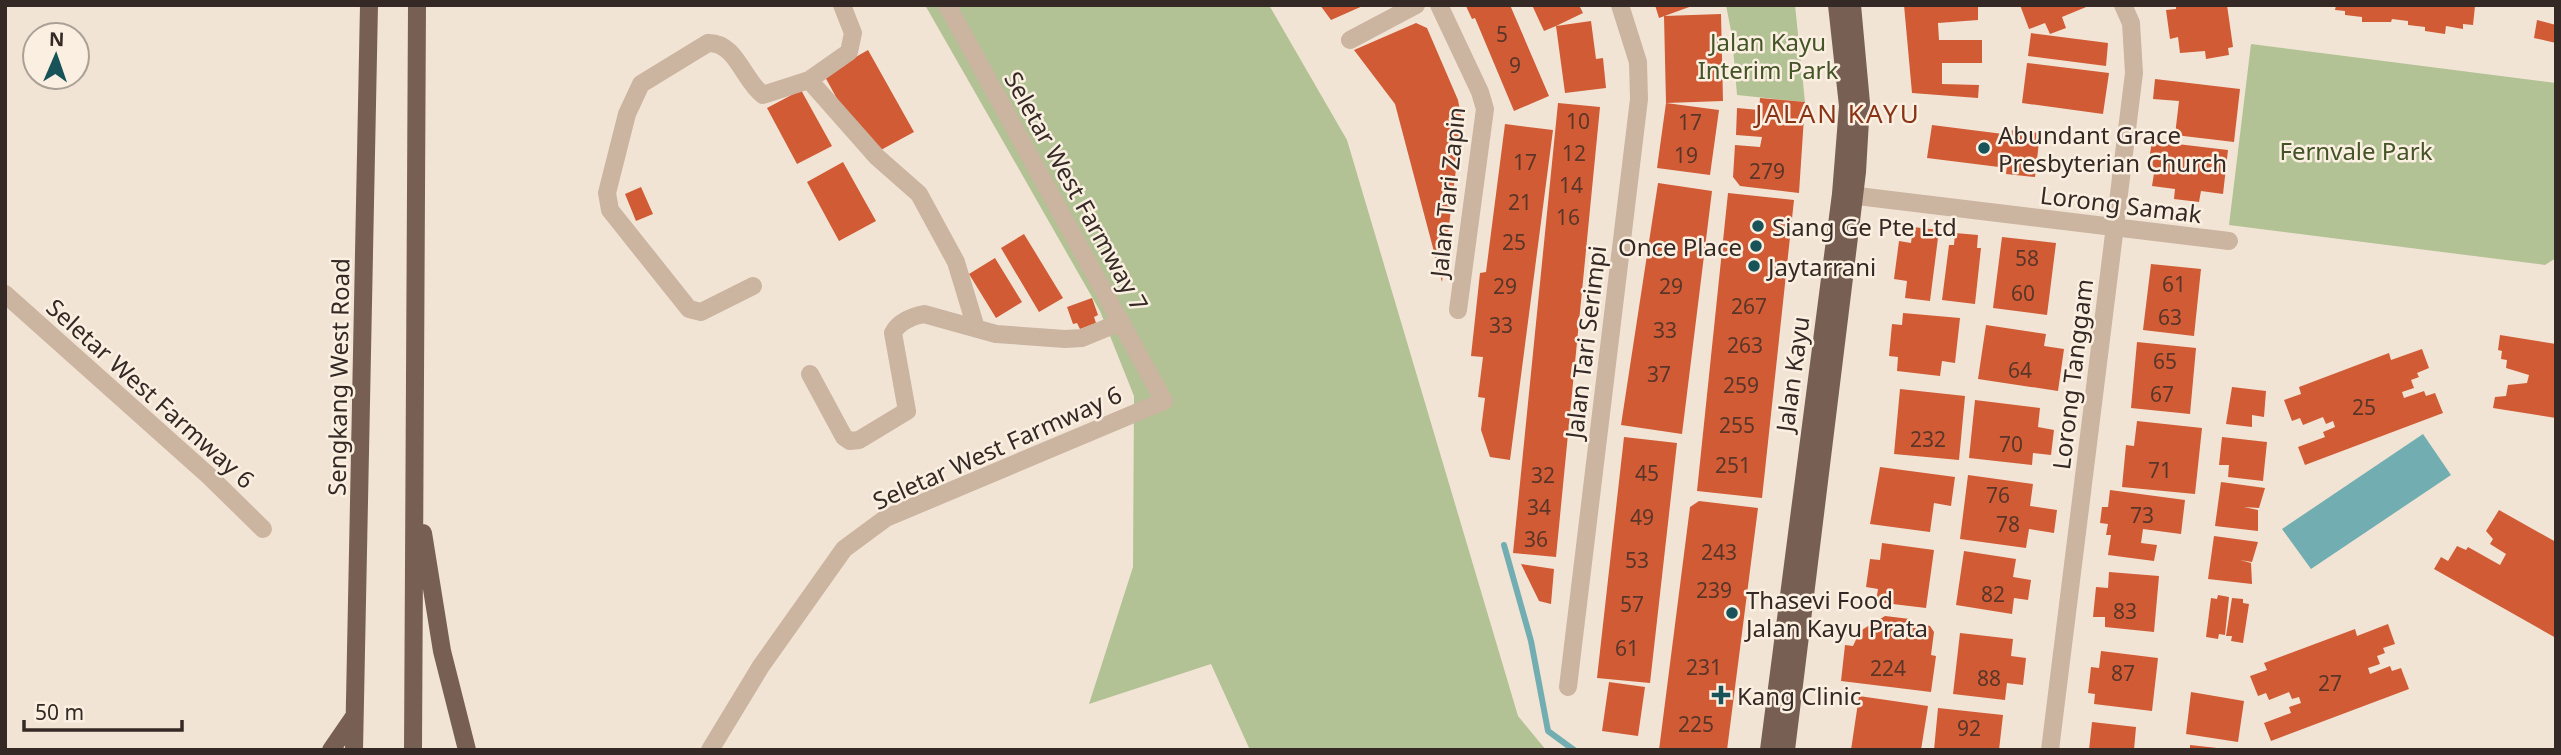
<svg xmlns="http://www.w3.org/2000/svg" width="2561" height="755" viewBox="0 0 2561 755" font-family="'Noto Sans',sans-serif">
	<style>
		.green { fill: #b2c294 }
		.water { fill: #72aeb1 }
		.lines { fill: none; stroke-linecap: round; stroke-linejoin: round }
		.stream { stroke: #72aeb1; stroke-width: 6 }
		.building { fill: #d05b35 }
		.minor { stroke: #cbb4a0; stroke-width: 18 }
		.major { stroke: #776053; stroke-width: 18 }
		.poi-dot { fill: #175358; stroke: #faefe1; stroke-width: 2.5 }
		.labels { text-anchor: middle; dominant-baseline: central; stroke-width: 5; stroke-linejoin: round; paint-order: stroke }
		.number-label { font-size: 21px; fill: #5b3628 }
		.park-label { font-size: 24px; fill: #435426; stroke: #faefe1 }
		.poi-label { font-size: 24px; fill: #342924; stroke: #faefe1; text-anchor: start }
		.street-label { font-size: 24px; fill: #342924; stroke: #faefe1 }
		.neighbourhood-label { font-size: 26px; letter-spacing: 2px; fill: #893317; stroke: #faefe1 }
	</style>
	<rect width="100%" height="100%" fill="#f2e4d5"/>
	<!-- green -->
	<path class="green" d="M925,5H1269L1347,140L1518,716L1546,750H1250L1211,664L1089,704L1133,567L1134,396L1100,311Z
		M1726,5H1795L1805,102L1737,95L1732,36Z
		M2251,44L2556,83V258L2545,265L2229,225Z"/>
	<!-- water -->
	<path class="water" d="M2423,434L2451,475L2311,569L2282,529Z"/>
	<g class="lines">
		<!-- stream -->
		<path class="stream" d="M1504,545L1531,641L1548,731L1574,750"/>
	</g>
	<!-- building -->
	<path class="building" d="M1320,5H1365L1331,20Z
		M1510,5L1549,96L1514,111L1475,18L1472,19L1466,6Z
		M1532,5H1579L1583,13L1556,26L1591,21L1596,59L1603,58L1606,88L1565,93L1556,26L1544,31Z
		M1655,5H1692V6L1659,18Z
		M1904,5H1978V20L1938,23L1939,40H1982V63H1942V84L1979,85L1978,98L1912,93Z
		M2020,5H2091L2062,17L2066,28L2050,34L2045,23L2029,29Z
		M2176,5H2227L2233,47L2228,48L2229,55L2206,59L2205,51L2180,53L2178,37L2170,39L2166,10L2176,9Z
		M2336,5H2473L2475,6L2473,25L2463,24V29L2446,26L2445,34L2425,31V27L2408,25V21L2392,19L2391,22H2362V17L2345,15V11L2335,10Z
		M1721,14L1723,101L1666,103L1664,16Z
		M2537,20L2556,25V43L2534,38Z
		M1416,23L1427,28L1458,100L1462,121L1442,282L1395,104L1354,50Z
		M2031,33L2108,43L2106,66L2028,56Z
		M868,50L914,132L879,151L852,126L824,75Z
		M2027,63L2109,73L2103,114L2022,103Z
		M2155,79L2240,89L2234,142L2175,135L2179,101L2153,99Z
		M801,90L832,146L797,164L767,108Z
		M1760,98L1805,102L1799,193L1740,186L1733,177L1735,145L1760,147L1762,137L1736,135L1737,108L1759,110Z
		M1558,103L1600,107L1556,557L1513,553Z
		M1666,103L1719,110L1710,175L1657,168Z
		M1505,124L1553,130L1510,460L1490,457L1481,430L1485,398L1478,397L1483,357L1471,356L1480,273L1486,272Z
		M1932,125L2003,134V136L2011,137L2012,130L2040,133L2035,177L2006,174L2007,165L2000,164L1999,167L1927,158Z
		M2152,141L2228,150L2223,194L2201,191L2199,202L2174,199L2175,189L2152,186L2155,167L2148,166Z
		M843,162L876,221L839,241L807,182Z
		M1658,183L1712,191L1682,434L1621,425Z
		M641,187L653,214L636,221L625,194Z
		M1728,193L1794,200L1762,498L1697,491Z
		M1913,227L1939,230L1930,301L1905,298L1907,281L1894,279L1899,241L1911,243Z
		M1955,233L1978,235L1977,248H1981L1975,304L1942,300L1949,245H1954Z
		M1024,234L1063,298L1039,312L1001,248Z
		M2002,237L2056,243L2047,315L1993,308Z
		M995,258L1022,302L996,318L969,274Z
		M2151,264L2201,269L2194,336L2143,330Z
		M1092,298L1098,315L1094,317L1096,323L1080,329L1077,323L1073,324L1067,307Z
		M1903,313L1960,318L1955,363L1942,361L1940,376L1897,371L1898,357L1889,356L1892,324L1902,325Z
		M1986,325L2046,334L2044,346L2064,349L2058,391L1978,379Z
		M2500,335L2556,344V418L2493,408L2495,397L2506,396L2508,385L2527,383L2529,375L2506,368L2507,360L2501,359L2502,351L2498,350Z
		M2137,342L2196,348L2190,414L2131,408Z
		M2422,349L2429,368L2417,373L2419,377L2411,380L2414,388L2402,392L2404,398L2424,391L2426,396L2435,393L2443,413L2305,465L2298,447L2325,437L2323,432L2335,427L2333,421L2326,424L2323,417L2303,425L2300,418L2292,421L2284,400L2301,394L2299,387L2389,353L2391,360Z
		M2232,387L2266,391L2264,417L2252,415V427L2226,424Z
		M1900,389L1965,396L1959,460L1894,454Z
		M1975,400L2040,408L2038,427L2054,430L2051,455L2033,453L2032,465L1969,458Z
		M2137,421L2202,428L2195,494L2122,487L2126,445L2134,446Z
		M1624,437L1677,443L1650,683L1597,678Z
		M2222,437L2267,442L2263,481L2228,477L2229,465H2219Z
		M1880,467L1955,477L1951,506L1934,503L1930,532L1870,524Z
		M1968,475L2033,484L2030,506L2057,510L2054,533L2029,529L2026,548L1960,539Z
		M2221,482L2265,488L2259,508L2244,507L2258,510V531L2215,526Z
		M2110,490L2185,500L2181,534L2143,529L2141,543L2157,545L2154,561L2108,555L2111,535H2106L2108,524L2100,523L2102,507H2108Z
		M1699,501L1758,508L1727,750H1659L1690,507Z
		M2499,510L2556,542V638L2434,569L2441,557L2448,561L2457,546L2466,550L2468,547L2500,565L2506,554L2490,544L2493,539L2486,531Z
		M2214,536L2258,542L2252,562L2240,560L2251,563L2252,584L2208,579Z
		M1882,543L1934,550L1926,608L1876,602L1878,589L1866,587L1870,559L1880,560Z
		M1964,551L2016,559L2013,577L2031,580L2028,600L2014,598L2012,614L1956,605Z
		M1521,564L1554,569L1551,604L1539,601Z
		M2109,572L2159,576L2154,632L2105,627V617H2093L2096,587L2108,588Z
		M2218,595L2229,597L2225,635L2219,634L2218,639L2206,637L2211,598L2217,599Z
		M2232,598L2243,599V603L2249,604L2243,643L2231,641L2232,636H2226Z
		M1885,616L1910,619L1912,623L1930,626L1934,632L1931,655L1936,656L1931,692L1841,681L1845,645L1853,646L1860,631Z
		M2388,624L2395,644L2383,648L2385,653L2377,656L2380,664L2368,668L2370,674L2390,666L2392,671L2401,668L2409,689L2271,741L2264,723L2291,713L2289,707L2301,703L2299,697L2292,699L2289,692L2269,700L2266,693L2258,696L2250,676L2267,670L2264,663L2355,629L2357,636Z
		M1960,633L2013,639L2011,656L2026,658L2023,685L2007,683L2005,700L1953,694Z
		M2101,651L2158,658L2152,711L2094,704L2095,694L2088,693L2091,667L2099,668Z
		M1609,682L1645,687L1638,736L1602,731Z
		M2191,692L2244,701L2238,742L2186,734Z
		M1859,696L1928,706L1921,750H1851Z
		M1938,708L2003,715L1999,750H1934Z
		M2092,722L2136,727L2134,750H2089Z
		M2190,745L2217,748V750H2190Z"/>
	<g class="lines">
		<!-- minor -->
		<path class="minor" d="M1439,5L1480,92L1485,109L1458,310
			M1350,40L1416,5
			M809,80L877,157L919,194L956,262L976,328
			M1841,194L2229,241
			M753,286L701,312L689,309L610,210L607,193L627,114L641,84L708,43C736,42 743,80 763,95L809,80L849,52L853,33L842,5
			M5,294L209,476L263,529
			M810,374L844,437L850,441L859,440L907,411L893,333C898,322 913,316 924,314L996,334L1065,339L1082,338L1121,322
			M1568,687L1639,99L1638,62L1620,5
			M710,750L761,666L844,549L886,518L1164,401L947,5
			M2050,750L2134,73L2131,23L2123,5"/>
		<!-- major -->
		<path class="major" d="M423,533L442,651L467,750
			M331,750L353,718
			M354,750L369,5
			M413,750L417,5
			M1769,750L1841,194L1848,106L1837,5
			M1786,750L1857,172L1861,103L1852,5"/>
	</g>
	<!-- markers -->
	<g class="poi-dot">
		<circle cx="1984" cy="148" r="7"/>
		<circle cx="1758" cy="226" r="7"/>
		<circle cx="1756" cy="246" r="7"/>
		<circle cx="1754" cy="266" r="7"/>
		<circle cx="1732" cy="613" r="7"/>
		<path d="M1717.5 684.5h7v7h7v7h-7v7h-7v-7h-7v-7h7z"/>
	</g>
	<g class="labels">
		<!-- number labels -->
		<g class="number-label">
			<text x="1502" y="34">5</text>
			<text x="1515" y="65">9</text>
			<text x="1578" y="121">10</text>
			<text x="1690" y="122">17</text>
			<text x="1574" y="153">12</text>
			<text x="1686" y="155">19</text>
			<text x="1525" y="162">17</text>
			<text x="1767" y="171">279</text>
			<text x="1571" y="185">14</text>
			<text x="1520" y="202">21</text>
			<text x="1568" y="217">16</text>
			<text x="1514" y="242">25</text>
			<text x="2027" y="258">58</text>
			<text x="2174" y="284">61</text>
			<text x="1505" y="286">29</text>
			<text x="1671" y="286">29</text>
			<text x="2023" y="293">60</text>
			<text x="1749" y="306">267</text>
			<text x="2170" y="317">63</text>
			<text x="1501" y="325">33</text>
			<text x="1665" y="330">33</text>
			<text x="1745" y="345">263</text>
			<text x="2165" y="361">65</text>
			<text x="2020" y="370">64</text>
			<text x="1659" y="374">37</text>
			<text x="1741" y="385">259</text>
			<text x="2162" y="394">67</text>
			<text x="2364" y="407">25</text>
			<text x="1737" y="425">255</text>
			<text x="1928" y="439">232</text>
			<text x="2011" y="444">70</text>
			<text x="1733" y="465">251</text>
			<text x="2160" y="470">71</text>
			<text x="1647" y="473">45</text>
			<text x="1543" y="475">32</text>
			<text x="1998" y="495">76</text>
			<text x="1539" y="507">34</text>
			<text x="2142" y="515">73</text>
			<text x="1642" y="517">49</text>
			<text x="2008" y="524">78</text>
			<text x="1536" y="539">36</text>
			<text x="1719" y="552">243</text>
			<text x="1637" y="560">53</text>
			<text x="1714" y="590">239</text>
			<text x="1993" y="594">82</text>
			<text x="1632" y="604">57</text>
			<text x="2125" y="611">83</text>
			<text x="1627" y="648">61</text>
			<text x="1704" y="667">231</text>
			<text x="1888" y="668">224</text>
			<text x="2123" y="673">87</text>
			<text x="1989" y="678">88</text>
			<text x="2330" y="683">27</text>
			<text x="1696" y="724">225</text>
			<text x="1969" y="728">92</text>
		</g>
		<!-- park labels -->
		<g class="park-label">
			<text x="1768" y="41">Jalan Kayu<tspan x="1768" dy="28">Interim Park</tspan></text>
			<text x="2356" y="150">Fernvale Park</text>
		</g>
		<!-- poi labels -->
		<g class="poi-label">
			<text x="1998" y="134">Abundant Grace<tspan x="1998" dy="28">Presbyterian Church</tspan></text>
			<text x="1772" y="226">Siang Ge Pte Ltd</text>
			<text x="1742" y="246" text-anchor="end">Once Place</text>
			<text x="1768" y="266">Jaytarrani</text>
			<text x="1746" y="599">Thasevi Food<tspan x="1746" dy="28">Jalan Kayu Prata</tspan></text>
			<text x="1737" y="695">Kang Clinic</text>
		</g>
		<!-- street labels -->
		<g class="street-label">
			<text transform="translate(1077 191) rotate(61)">Seletar West Farmway 7</text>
			<text transform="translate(1447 192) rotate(-84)">Jalan Tari Zapin</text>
			<text transform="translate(2121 204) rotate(7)">Lorong Samak</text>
			<text transform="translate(1585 342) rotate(-83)">Jalan Tari Serimpi</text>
			<text transform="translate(1792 374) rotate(-82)">Jalan Kayu</text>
			<text transform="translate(2072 374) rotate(-83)">Lorong Tanggam</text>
			<text transform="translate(338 377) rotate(-89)">Sengkang West Road</text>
			<text transform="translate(151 393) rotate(42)">Seletar West Farmway 6</text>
			<text transform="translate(997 447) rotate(-24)">Seletar West Farmway 6</text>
		</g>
		<!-- neighbourhood labels -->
		<g class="neighbourhood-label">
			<text x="1838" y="113">JALAN KAYU</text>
		</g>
	</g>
	<!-- border -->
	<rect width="2561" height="755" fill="none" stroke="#342924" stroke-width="14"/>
	<!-- north arrow -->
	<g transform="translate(56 56) rotate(2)"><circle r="33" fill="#faefe1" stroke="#aba095" stroke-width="2"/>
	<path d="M0-5L12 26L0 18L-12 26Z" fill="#175358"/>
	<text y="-10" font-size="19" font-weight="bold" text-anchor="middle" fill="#342924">N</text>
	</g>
	<!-- scale -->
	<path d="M24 720v10h158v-10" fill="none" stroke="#342924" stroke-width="3.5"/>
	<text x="35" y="720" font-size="21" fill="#342924" stroke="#faefe1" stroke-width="5" paint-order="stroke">50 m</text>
</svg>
